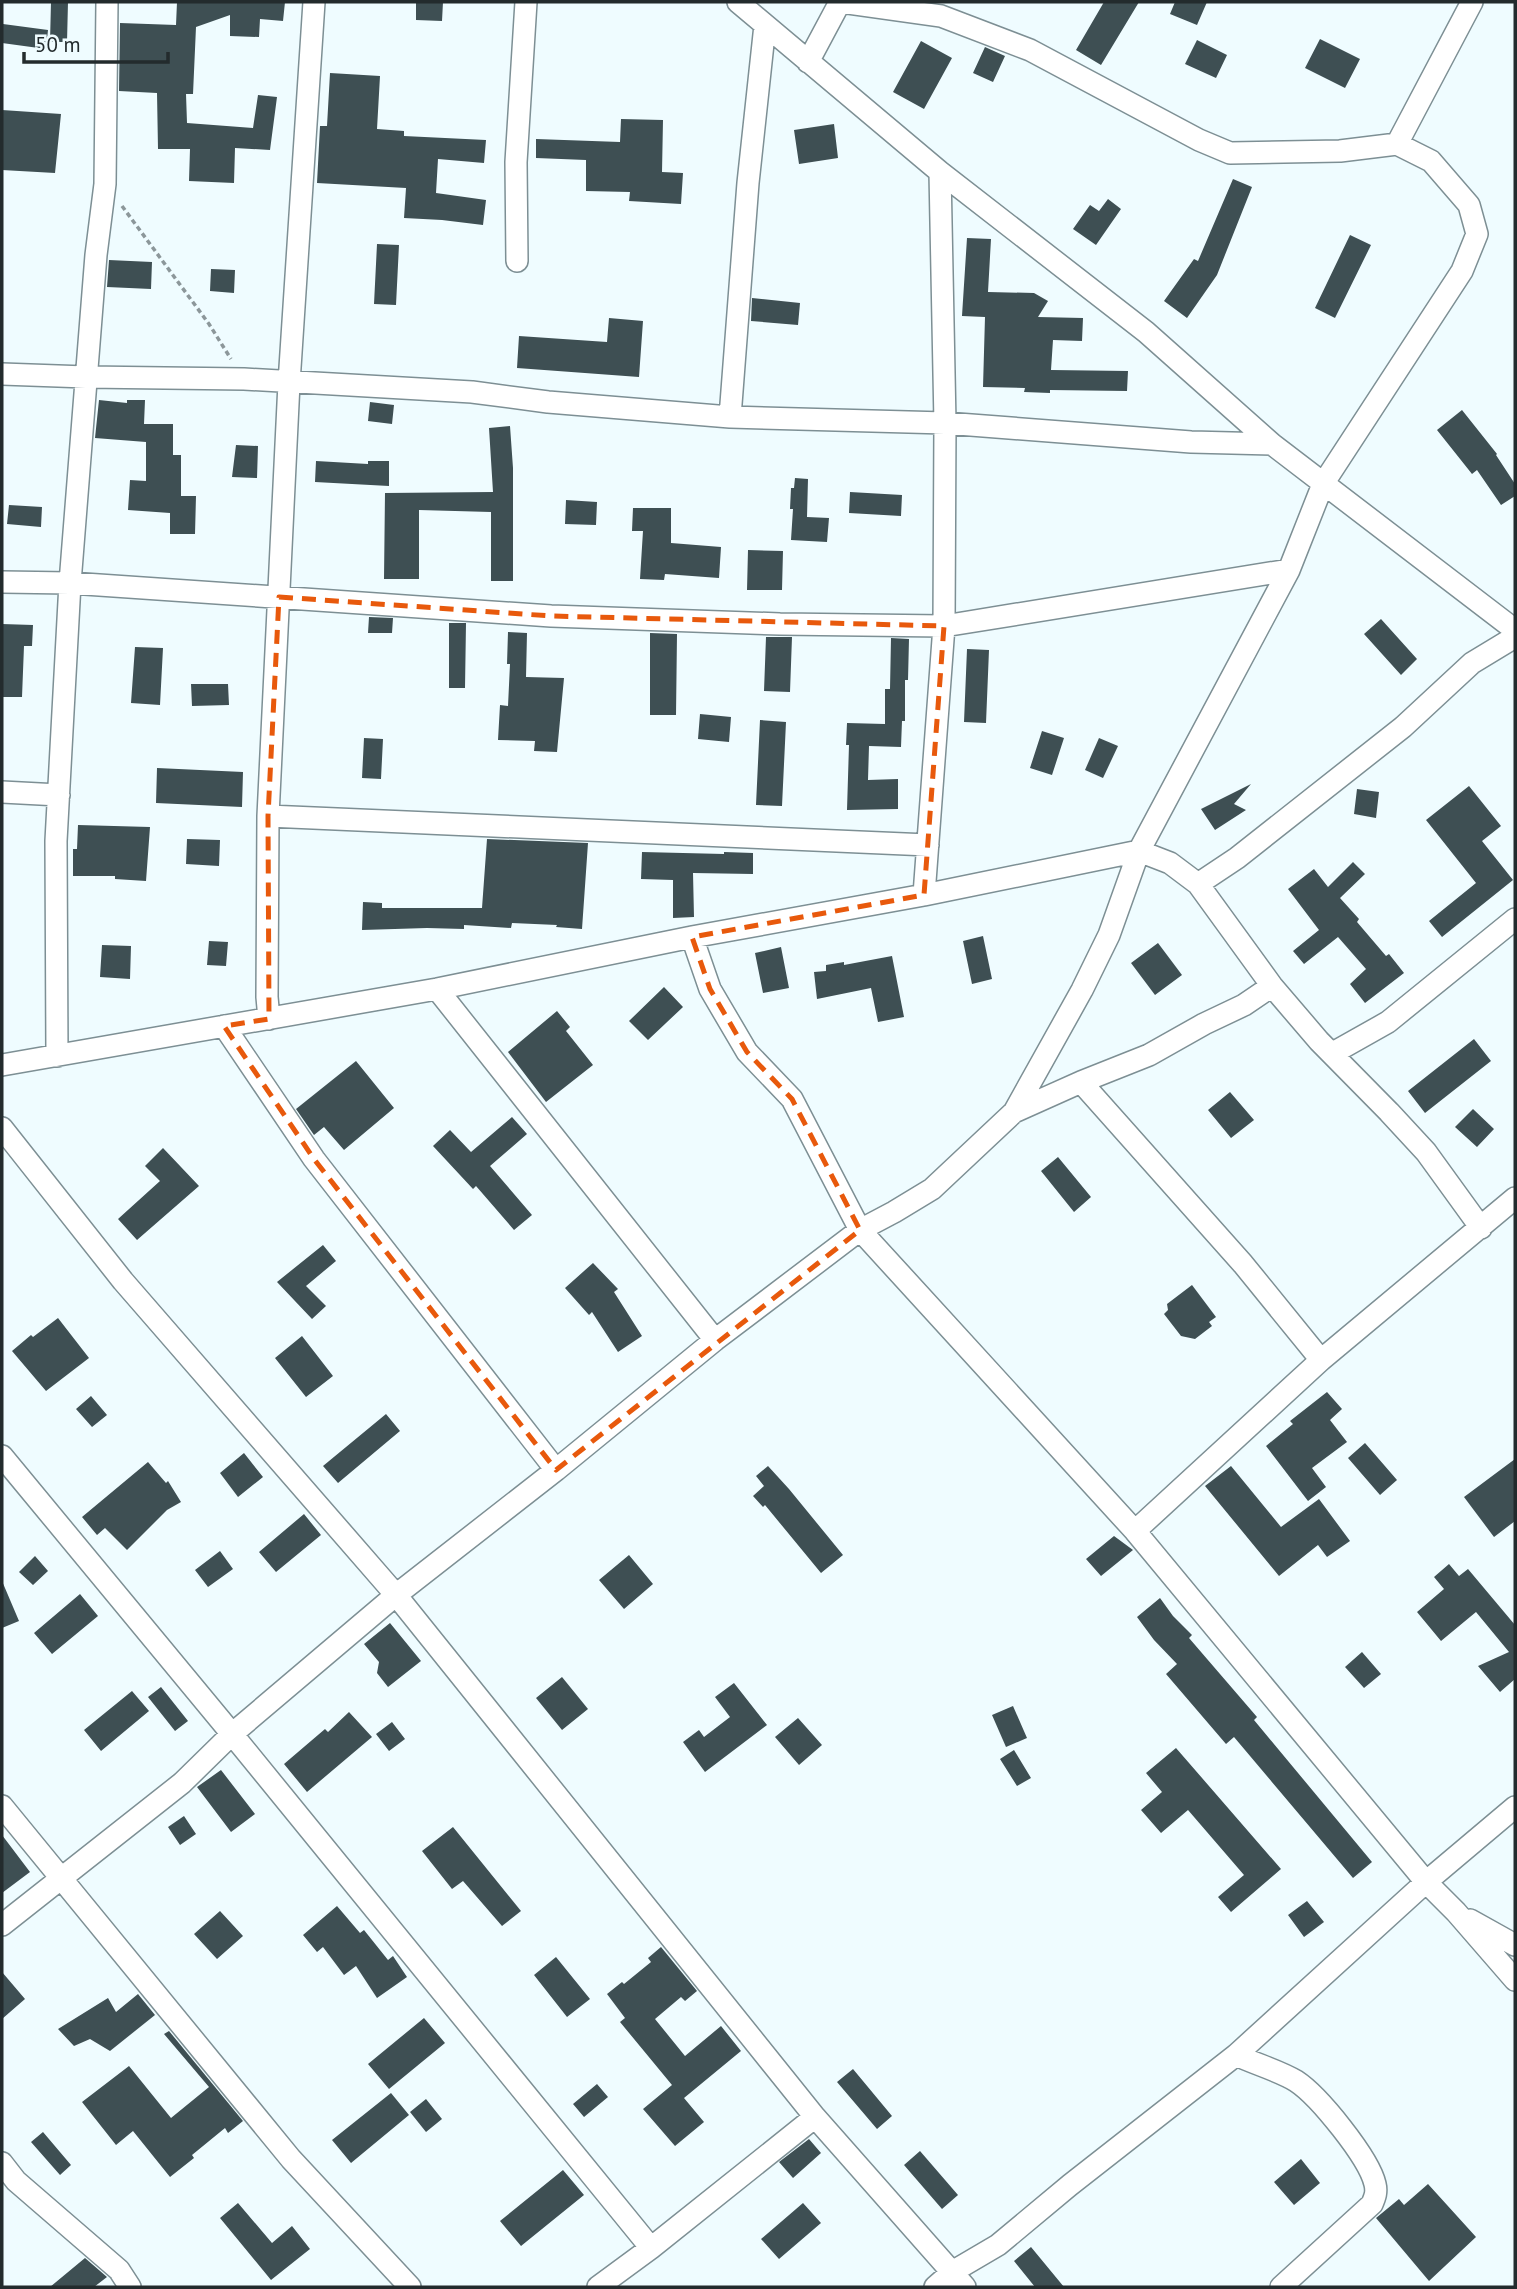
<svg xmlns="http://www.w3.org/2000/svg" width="1517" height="2289" viewBox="0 0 1517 2289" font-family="'PT Sans',sans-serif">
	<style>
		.building { fill: #3e4f53 }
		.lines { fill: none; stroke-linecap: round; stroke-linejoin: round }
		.minor-casing { stroke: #7d8f94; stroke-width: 24 }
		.path { stroke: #8c979a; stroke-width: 3.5; stroke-dasharray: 5 3.5; stroke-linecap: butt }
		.minor { stroke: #fff; stroke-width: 21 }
		.marked { fill: none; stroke: #e8590c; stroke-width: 5; stroke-dasharray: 14 9; stroke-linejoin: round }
	</style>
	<rect width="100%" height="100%" fill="#effcff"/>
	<!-- building -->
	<path class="building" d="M51,2H68L67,42H50Z
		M177,2H285L283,21L260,19L259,37L230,36V15L196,27L193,94H186L187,123L253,128L258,95L277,97L270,150L235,148L234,183L189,181L190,149H158L157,93L119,91L120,23L176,25Z
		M416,2H443L442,21L416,20Z
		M1104,2H1139L1101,65L1076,50Z
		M1175,2H1207L1197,25L1170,14Z
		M3,24L48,30L46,49L2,43Z
		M1320,39L1360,59L1345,88L1305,68Z
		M1197,40L1227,55L1216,78L1185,64Z
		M921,41L952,58L924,109L893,92Z
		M985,47L1005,56L993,82L973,73Z
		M330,73L380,76L377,129L404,131V136L486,140L484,163L438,159L436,193L486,200L483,225L442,220L404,218L406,188L317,183L320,126H327Z
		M2,110L61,114L55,173L2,170Z
		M621,119L663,120L662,172L683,173L681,204L629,201L630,192L586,191V160L536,158V139L620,142Z
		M834,124L838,158L799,164L794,130Z
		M1233,179L1252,187L1217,275L1187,318L1164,301L1194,259L1198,261Z
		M1108,199L1121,209L1096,245L1073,229L1090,205L1099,211Z
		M1350,235L1371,245L1335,318L1315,308Z
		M967,238L991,239L988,292L1034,293L1048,301L1038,317L1083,318L1082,341L1053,340L1051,370L1128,371L1127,391L1050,390V393L1024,392L1025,388L983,387L985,317L962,316Z
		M377,244L399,245L396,305L374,304Z
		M109,260L152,262L151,289L107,287Z
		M211,269L235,270L234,293L210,291Z
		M752,298L800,303L798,325L751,321Z
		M609,318L643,321L639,377L517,368L519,336L607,342Z
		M99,400L127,403V400H145L144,424H173V455H181V496H196L195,534H170V513L128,510L130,480L146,481V442L95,438Z
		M370,402L394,405L392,424L368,421Z
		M1462,410L1497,454L1496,455L1515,484V496L1501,505L1477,470L1472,474L1437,430Z
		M510,426L513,468V581H491V512L419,510V579H384L385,493L493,492L489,428Z
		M236,445L258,446L257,478L232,477Z
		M316,461L368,464V461H389V486L315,482Z
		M795,478L808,479L807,517L829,518L827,542L791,540L793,509H790L791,488H794Z
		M850,492L902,495L901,516L849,513Z
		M566,500L597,502L596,525L565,524Z
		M9,505L42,507L41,527L7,524Z
		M633,508H671V543L721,547L719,578L665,574L664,580L640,579L643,531H632Z
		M748,550L783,551L782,590H747Z
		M369,617L393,618L392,633H368Z
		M1381,619L1417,659L1401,675L1364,634Z
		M449,623H466L465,688H449Z
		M2,624L33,625L32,646H24L22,697H2Z
		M508,632L527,633L526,677L564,678L557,752L534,751L535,741L498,740L500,705L508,706L510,664H507Z
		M650,633L677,634L676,715H650Z
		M766,637H792L790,692L764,691Z
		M891,638L909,639L908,680H905V721H902L901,747L869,746L868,780L898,779V809L847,810L849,745H846L847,723L885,724V689H890Z
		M135,647L163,648L160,705L131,703Z
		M967,649L989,650L986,723L964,722Z
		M191,684H228L229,705L192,706Z
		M700,714L731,717L729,742L698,739Z
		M760,720L786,722L782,806L756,805Z
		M1042,731L1064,738L1052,775L1030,768Z
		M364,738L383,739L381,779L362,778Z
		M1099,738L1118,746L1103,778L1085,770Z
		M157,768L243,772L242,807L156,803Z
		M1251,784L1234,804L1246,810L1215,830L1201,809Z
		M1469,786L1501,826L1482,841L1513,880L1442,937L1429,921L1476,883L1426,820Z
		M1357,789L1379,792L1376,818L1354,814Z
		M78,825L150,827L146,881L115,879V876H73V849H77Z
		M187,839L220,840L219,866L186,864Z
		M487,839L588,843L582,929L556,927L557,925L512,923L511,928L464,925V929L427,928L362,930L363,902L382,903V908H482Z
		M642,852L724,854V852L753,853V874L693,873L694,917L673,918V880L641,879Z
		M1353,862L1365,874L1340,898L1359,919L1357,922L1386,956L1389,954L1404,973L1365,1003L1350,984L1366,969L1338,937L1304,964L1293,951L1319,930L1288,889L1314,869L1328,887Z
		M983,936L992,979L972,984L963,941Z
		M209,941L228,942L226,966L207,965Z
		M1158,943L1182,975L1155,995L1131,963Z
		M102,945L131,946L130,979L100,977Z
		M781,947L789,988L763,993L755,953Z
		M892,956L904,1017L878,1022L871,988L817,999L814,972L826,971V965L844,962V965Z
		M664,987L683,1007L648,1040L629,1021Z
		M557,1011L570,1027L566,1031L593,1065L546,1102L508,1052Z
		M1474,1039L1491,1061L1425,1113L1408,1091Z
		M356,1061L394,1108L344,1150L324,1127L314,1135L296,1109Z
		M1230,1092L1254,1120L1231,1138L1208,1110Z
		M1473,1109L1494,1129L1477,1147L1455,1127Z
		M512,1117L527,1134L490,1166L532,1215L514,1230L476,1186L473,1189L433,1146L450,1130L471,1152Z
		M163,1148L199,1186L137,1240L118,1219L160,1181L145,1166Z
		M1058,1157L1091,1197L1074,1212L1041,1171Z
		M323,1245L336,1261L306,1286L326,1306L312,1319L277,1282Z
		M593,1263L618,1289L614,1292L642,1336L618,1352L592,1312L589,1315L565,1288Z
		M1192,1285L1216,1317L1209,1322L1212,1326L1195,1339L1181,1336L1164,1314L1168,1310L1167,1304Z
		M58,1318L89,1358L46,1391L12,1351L31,1335L33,1337Z
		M302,1336L333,1376L306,1397L275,1358Z
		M1327,1392L1342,1409L1330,1420L1347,1442L1312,1468L1326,1487L1308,1501L1266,1446L1293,1424L1290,1421Z
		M91,1396L107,1415L92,1427L76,1409Z
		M386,1414L400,1431L338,1483L323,1466Z
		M1365,1443L1397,1480L1380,1495L1348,1458Z
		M244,1453L263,1477L238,1497L220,1473Z
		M1515,1459V1521L1494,1537L1464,1497Z
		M148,1462L166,1483L168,1481L181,1502L167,1510L127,1550L105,1528L97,1535L82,1517Z
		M768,1466L789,1489L843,1555L821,1573L765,1505L763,1507L753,1496L764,1486L756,1476Z
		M1231,1466L1281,1527L1319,1499L1350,1541L1327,1557L1318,1545L1279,1576L1205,1486Z
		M304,1514L321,1535L276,1572L259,1552Z
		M1114,1536L1133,1550L1101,1576L1086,1559Z
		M220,1551L233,1569L208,1587L195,1570Z
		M629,1555L653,1584L624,1609L599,1580Z
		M35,1556L48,1571L33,1585L19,1572Z
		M1449,1564L1459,1576L1468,1569L1515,1625V1679L1500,1692L1478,1666L1509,1652L1476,1612L1441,1641L1417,1612L1444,1589L1434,1577Z
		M2,1581L19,1621L2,1628Z
		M80,1594L98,1616L52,1654L34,1633Z
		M1160,1598L1173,1616L1192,1635L1189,1638L1257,1717L1254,1720L1372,1862L1353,1878L1234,1737L1226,1744L1166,1674L1177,1664L1154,1640L1137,1617Z
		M390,1623L421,1661L388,1687L377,1673L379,1662L364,1644Z
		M1362,1652L1381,1674L1364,1688L1345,1667Z
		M562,1677L588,1709L562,1730L536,1698Z
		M734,1683L767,1725L705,1772L683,1742L699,1730L704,1737L730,1717L715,1697Z
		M161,1687L188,1721L175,1731L148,1697Z
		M132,1691L149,1711L101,1751L84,1730Z
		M1013,1706L1027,1738L1006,1747L992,1715Z
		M349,1712L372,1737L307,1792L284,1764L325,1729L328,1732Z
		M798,1718L822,1745L799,1765L775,1737Z
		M392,1722L405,1739L389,1751L376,1734Z
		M1176,1748L1281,1869L1231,1912L1218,1897L1244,1875L1188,1810L1161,1833L1141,1810L1162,1792L1146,1773Z
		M1014,1750L1031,1778L1017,1786L1000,1759Z
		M221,1770L255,1814L231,1832L197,1787Z
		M184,1816L196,1834L180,1845L168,1827Z
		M453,1827L521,1911L502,1926L463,1881L452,1889L422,1851Z
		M2,1835L30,1872L2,1893Z
		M1307,1901L1324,1922L1304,1937L1288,1915Z
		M337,1906L360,1933L364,1930L388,1960L393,1956L407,1977L377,1998L356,1966L344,1975L323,1947L317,1952L303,1935Z
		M220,1911L243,1936L217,1959L194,1934Z
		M661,1947L697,1991L685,2001L681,1997L655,2019L685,2056L721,2026L741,2051L684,2098L704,2122L675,2146L643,2109L672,2085L620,2022L625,2018L607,1994L622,1982L624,1984L651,1962L648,1958Z
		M556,1957L590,1999L567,2017L534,1975Z
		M2,1972L25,1999L2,2019Z
		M138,1994L155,2015L110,2051L90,2039L74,2046L58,2029L108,1998L116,2012Z
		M424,2018L445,2043L389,2089L368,2064Z
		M169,2031L243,2121L228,2133L225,2128L192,2155L194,2158L170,2177L133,2131L116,2145L82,2102L129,2066L171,2118L209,2087L164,2034Z
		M853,2069L892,2116L877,2129L837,2082Z
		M597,2084L608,2097L584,2117L573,2104Z
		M391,2093L409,2115L351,2163L332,2140Z
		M426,2099L442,2119L426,2132L410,2112Z
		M43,2132L71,2165L60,2175L31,2142Z
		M809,2139L821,2153L793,2178L779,2162Z
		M920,2151L958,2195L942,2209L904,2165Z
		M1301,2159L1320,2183L1294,2205L1274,2182Z
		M563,2170L584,2195L521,2246L500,2221Z
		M1428,2184L1476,2237L1429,2281L1376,2218L1399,2199L1404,2205Z
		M238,2203L272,2243L292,2226L310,2249L271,2280L220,2218Z
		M803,2203L821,2223L779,2259L761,2239Z
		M1031,2247L1064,2287H1035L1014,2261Z
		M85,2258L107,2277L94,2287H50Z"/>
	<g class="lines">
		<defs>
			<path id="minor" d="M738,2L940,172L1146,332L1272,444L1515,630
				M808,62L840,2
				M1397,144L1472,2
				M517,261L516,162L526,2
				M2,374L86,377L244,379L472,392L548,402L730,417L945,423L1191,442L1272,444
				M730,417L748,183L765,25
				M2,582L70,583L551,616L780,624L944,626L1289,570
				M2,792L59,795
				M268,816L928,845
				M1198,884L1237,858L1403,727L1472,663L1515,637
				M924,895L944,626L945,423L940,172
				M692,937L710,989L747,1052L792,1099L860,1230L1135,1531L1426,1882L1456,1912L1515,1980
				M437,989L715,1340
				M269,1019L267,997L268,816L289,383L314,2
				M224,1026L314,1159L556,1470
				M1333,1053L1388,1022L1515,919
				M57,1056L56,841L70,583L96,255L105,184L107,2
				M2,1065L437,989L692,937L924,895L1139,851L1289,570L1323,484L1462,271L1477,234L1469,205L1431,161L1397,144L1340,151L1230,153L1199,140L1030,50L941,16L841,2
				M1081,1082L1243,1264L1321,1360
				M1014,1112L1081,1082L1149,1055L1204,1024L1244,1005L1272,986
				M2,1128L123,1281L396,1595L815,2117L965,2287
				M2,1456L232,1734L651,2248
				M1135,1531L1321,1360L1515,1198
				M2,1806L291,2159L410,2287
				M1470,1920L1515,1945
				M2,1925L182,1783L232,1734L396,1595L556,1470L715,1340L860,1230L894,1212L932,1189L1014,1112L1082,990L1109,935L1139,851L1170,863L1198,884L1272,986L1319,1041L1389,1112L1426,1152L1481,1228
				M1236,2055C1255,2064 1280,2071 1296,2081C1319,2096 1369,2158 1375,2184C1377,2192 1375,2197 1372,2204L1281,2287
				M2,2163L16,2181L119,2270L130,2287
				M598,2287L651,2248L815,2117
				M935,2287L952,2272L998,2245L1070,2185L1236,2055L1426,1882L1515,1807"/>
		</defs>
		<!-- minor casing -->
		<use href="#minor" class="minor-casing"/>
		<!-- path -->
		<path class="path" d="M122,206L209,324L231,359"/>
		<!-- minor -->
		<use href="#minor" class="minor"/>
	</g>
	<!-- marked area -->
	<path class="marked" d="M279,597L551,616L944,626L924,895L692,937L710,989L747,1052L792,1099L860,1230L556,1470L314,1159L224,1026L269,1019L268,816Z"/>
	<!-- border -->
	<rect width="1517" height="2289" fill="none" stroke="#232b2d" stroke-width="7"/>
	<!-- scale -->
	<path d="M24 52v10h144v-10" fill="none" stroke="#232b2d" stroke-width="3.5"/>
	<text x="35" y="52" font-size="21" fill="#232b2d" stroke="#effcff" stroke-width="5" paint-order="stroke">50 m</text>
</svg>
